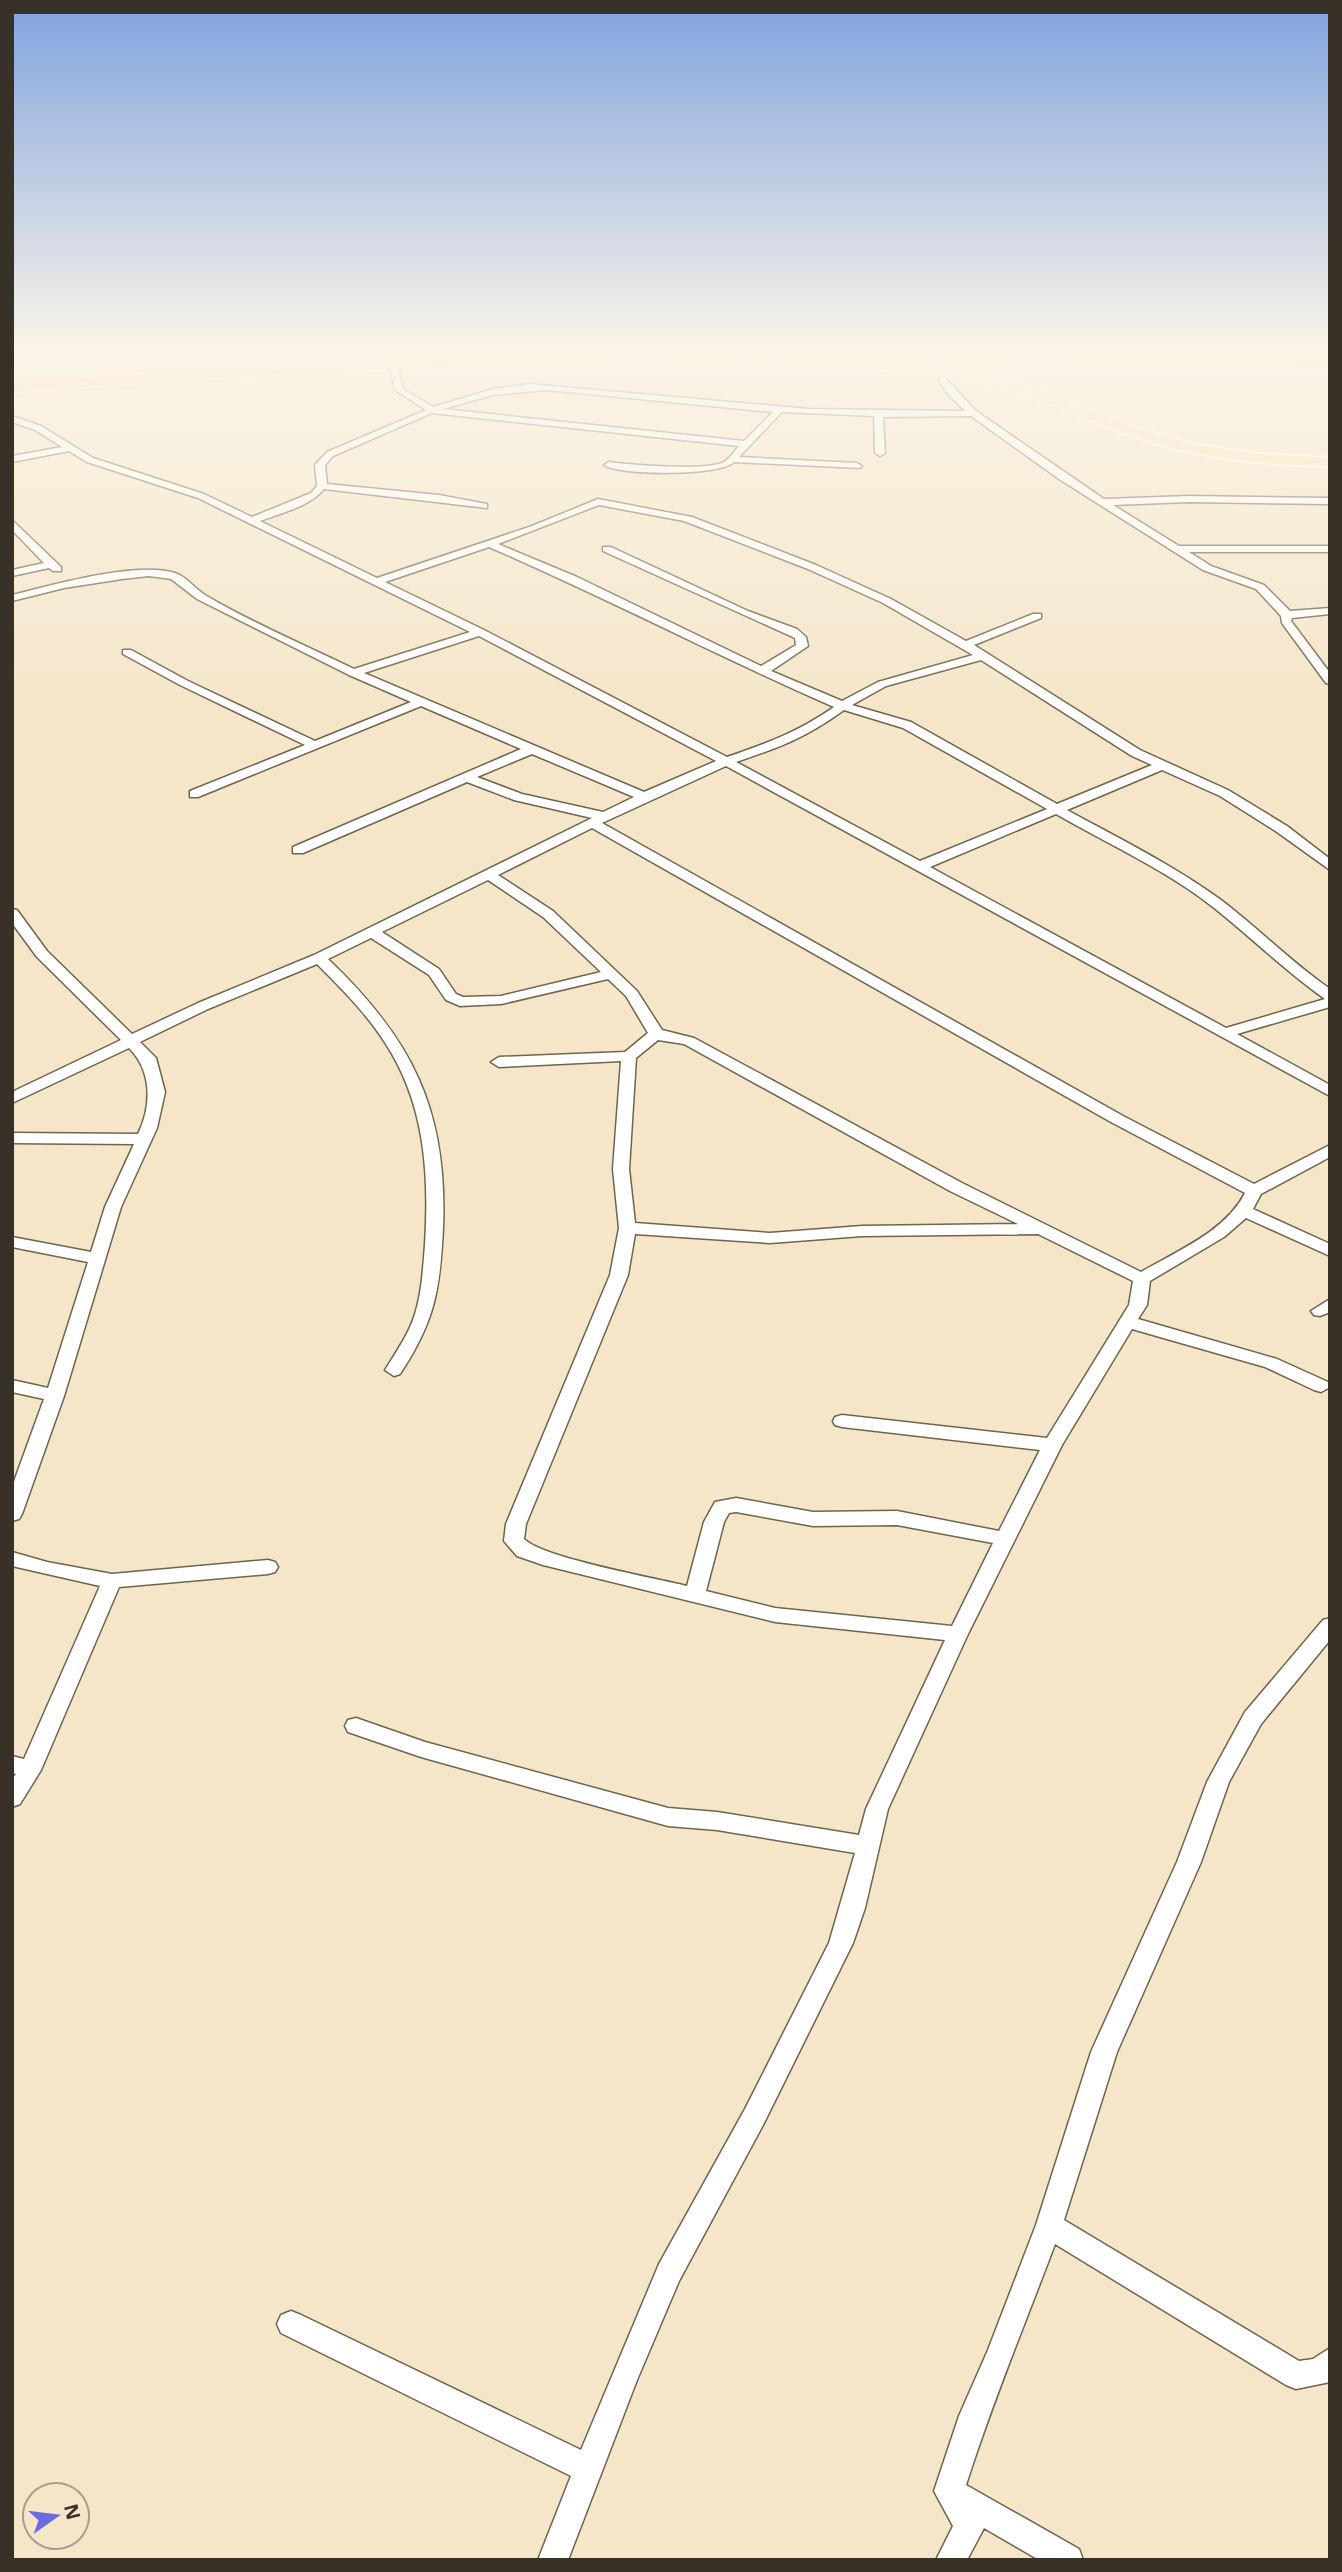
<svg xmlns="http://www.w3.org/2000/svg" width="1342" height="2572" viewBox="0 0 1342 2572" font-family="'Noto Sans',sans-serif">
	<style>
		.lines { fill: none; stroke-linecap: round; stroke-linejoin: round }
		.minor-casing { stroke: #71644c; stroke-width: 3 }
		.primary-casing { stroke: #fff; stroke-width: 4 }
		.motorway-casing { stroke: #fff; stroke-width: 3 }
		.minor { fill: #fff; fill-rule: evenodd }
		.primary { fill: #fbe3b6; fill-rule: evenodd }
		.motorway { fill: #f9d186; fill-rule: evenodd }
	</style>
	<rect width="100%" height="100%" fill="#f5e6ca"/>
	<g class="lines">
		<defs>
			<path id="minor" d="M393,360L397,363L403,389L433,407L493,389L529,384L810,409L965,411L946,392L939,380L948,370L952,373L947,380L976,411L1104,499L1189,496L1330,498V504L1189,502L1113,505L1179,546H1330V552H1189L1211,566L1264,585L1290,611L1330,608V614L1292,618L1291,621L1330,673V684L1326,683L1282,623L1281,616L1256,589L1203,570L1059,479L971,416L883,417L885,453L880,456L875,453L874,416L782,412L739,457L857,463L862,466L860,468L734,462C720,476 621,476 604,465L609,462C630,465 706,471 724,462C729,459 735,451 739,446L432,413L333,456L325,465L327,484L439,495L487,504V508L324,489C309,507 281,513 260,521L377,578L532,526L598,499L692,517L816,565L891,599L966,641L1033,614H1041V618L974,645L1140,750L1228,790L1287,826L1330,859V870L1277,832L1220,796L1162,770L1067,810C1118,838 1173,865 1221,900C1258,928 1291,962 1330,989V1007L1237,1034L1330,1085V1096L726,766L602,823L1123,1116L1254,1184L1330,1145V1157L1261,1194L1253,1209L1330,1244V1256L1246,1218L1224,1237L1150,1281L1147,1305L1138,1319L1277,1359L1328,1382L1330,1387L1321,1392L1314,1390L1265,1367L1132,1329L1062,1445L968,1634L888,1809L865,1908L853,1943L763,2125L679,2281L637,2380L568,2560H538L571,2476L281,2333L277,2324L281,2315L291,2311L301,2315L581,2450L659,2264L745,2109L829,1943L855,1853L717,1830L668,1826L421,1757L348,1732L345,1726L348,1720L356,1718L425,1742L668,1808L717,1812L859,1835L866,1809L945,1640L775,1622L543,1565L517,1556L504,1541L506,1524L610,1275L619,1228L613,1169L621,1061L499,1067L491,1062L499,1057L625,1052L648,1033L626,996L608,979L501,1004L460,1006L446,1000L429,975L371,938L328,959C412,1039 448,1110 443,1228C440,1290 435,1321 400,1374L394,1376L385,1370C396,1352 409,1334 415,1314C422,1292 423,1268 425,1245C429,1179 426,1113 392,1054C372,1019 345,992 317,964L208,1009L140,1042L156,1058L165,1092L157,1128L121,1207L64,1396L22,1514L19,1519L12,1521V1487L44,1399L12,1392V1380L48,1388L88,1262L12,1247V1237L91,1252L105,1207L134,1144L12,1143V1133L138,1134C152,1105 152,1071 129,1048L12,1103V1092L121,1040L37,957L12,923V909L17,910L47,951L132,1034L198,1003L314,955L592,818L514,800L467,782L303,853H293V847L521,749L421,706L198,797H190V791L305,745L180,685L123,654V650H131L188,681L315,741L411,702L349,675L197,599L171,579L149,576L122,579L64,588L12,601V595C52,585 137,561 175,573C187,577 195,589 205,595C252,623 305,645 354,669L470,632L198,498L87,462L69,451L12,462V456L62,447L35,430L12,422V416L41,426L93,458L204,494L252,517L311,493L317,486L315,465L327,452L426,410L395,390L389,363ZM546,390L773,412L744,441L443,409L493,395ZM599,505L684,521L808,569L883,603L973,655L878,682L842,701L771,671L808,646L806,637L797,629L748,611L611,547H603V551L795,638L796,645L761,666L577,577L498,544ZM489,547C605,597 717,656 834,707C798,732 768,743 727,757L484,630L385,582ZM479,636L716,761L644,792L364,673ZM981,660L1132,756L1152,765L1057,804L911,722L852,705L886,686ZM844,710L903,728L1047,809L920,861L736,762C781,747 805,738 844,710ZM532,754L634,797L603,812L522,794L477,777ZM1056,814C1108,844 1166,870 1213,907C1251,937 1285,971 1325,999L1226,1028L930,867ZM592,828L1111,1122L1245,1193C1226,1231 1177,1251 1141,1272L962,1183L694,1038L662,1030L637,991L553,911L498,875ZM488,880L543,917L601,972L501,996L463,997L456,994L439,969L382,932ZM658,1040L684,1044L950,1191L1018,1224L862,1226L770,1233L635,1223L629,1169L636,1058ZM635,1234L770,1243L862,1236L1038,1234L1133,1281L1129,1305L1047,1438L842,1415L835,1417L833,1421L835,1425L842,1427L1040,1450L999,1531L897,1511L813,1512L736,1498L715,1502L704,1522L687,1586C655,1578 543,1558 524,1539L526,1524L628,1275ZM736,1512L813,1526L897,1525L993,1543L952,1626L775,1608L706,1591L724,1522L729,1513Z
				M12,520L61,567V571H53L49,568L12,576V570L44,563L12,530Z
				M1330,1299V1312L1320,1316L1314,1315L1311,1311Z
				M12,1552L47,1562L112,1574L268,1560L275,1562L278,1567L275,1572L268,1574L119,1587L41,1770L20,1804L12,1807V1779L16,1774L12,1773V1756L24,1759L100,1586L12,1566Z
				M1330,1618V1640L1261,1724L1229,1782L1201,1862L1117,2052L1064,2220L1299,2361L1313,2359L1330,2348V2382L1296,2389L1286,2385L1055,2244C1025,2324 992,2403 966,2485L1079,2549L1083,2560H1039L984,2528L967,2560H936L953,2526L934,2491L959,2416L988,2350L1036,2225L1091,2052L1177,1862L1207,1782L1245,1712L1323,1620Z"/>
			<path id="primary" d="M709,352L895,363L960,370L1036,389L1132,426L1191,444L1260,454L1330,458V466C1266,465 1202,459 1141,439C1091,423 1043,397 991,385C906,365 818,369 732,363L709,357Z"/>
			<path id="motorway" d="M835,353L1330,358V368C1056,363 782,360 508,366C343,369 177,380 12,392V382C287,363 560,354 835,353Z"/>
		</defs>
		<!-- minor casing -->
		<use href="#minor" class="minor-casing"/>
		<!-- primary casing -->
		<use href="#primary" class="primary-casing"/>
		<!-- motorway casing -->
		<use href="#motorway" class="motorway-casing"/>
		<!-- minor -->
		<use href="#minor" class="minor"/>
		<!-- primary -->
		<use href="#primary" class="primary"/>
		<!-- motorway -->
		<use href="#motorway" class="motorway"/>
	</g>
	<!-- sky -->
	<linearGradient id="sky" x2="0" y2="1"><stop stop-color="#80a3df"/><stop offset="0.49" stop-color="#faf4e7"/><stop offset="1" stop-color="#faf4e7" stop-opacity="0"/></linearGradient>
	<rect width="1342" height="712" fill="url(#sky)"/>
	<!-- border -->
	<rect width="1342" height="2572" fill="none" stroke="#373127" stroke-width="28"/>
	<!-- north arrow -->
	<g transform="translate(56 2516) rotate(76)"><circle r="33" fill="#f5e6ca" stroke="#a99e89" stroke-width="2"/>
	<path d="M0-5L12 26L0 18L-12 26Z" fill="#6d6ae4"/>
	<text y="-10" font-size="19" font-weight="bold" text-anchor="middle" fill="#373127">N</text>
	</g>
</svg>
